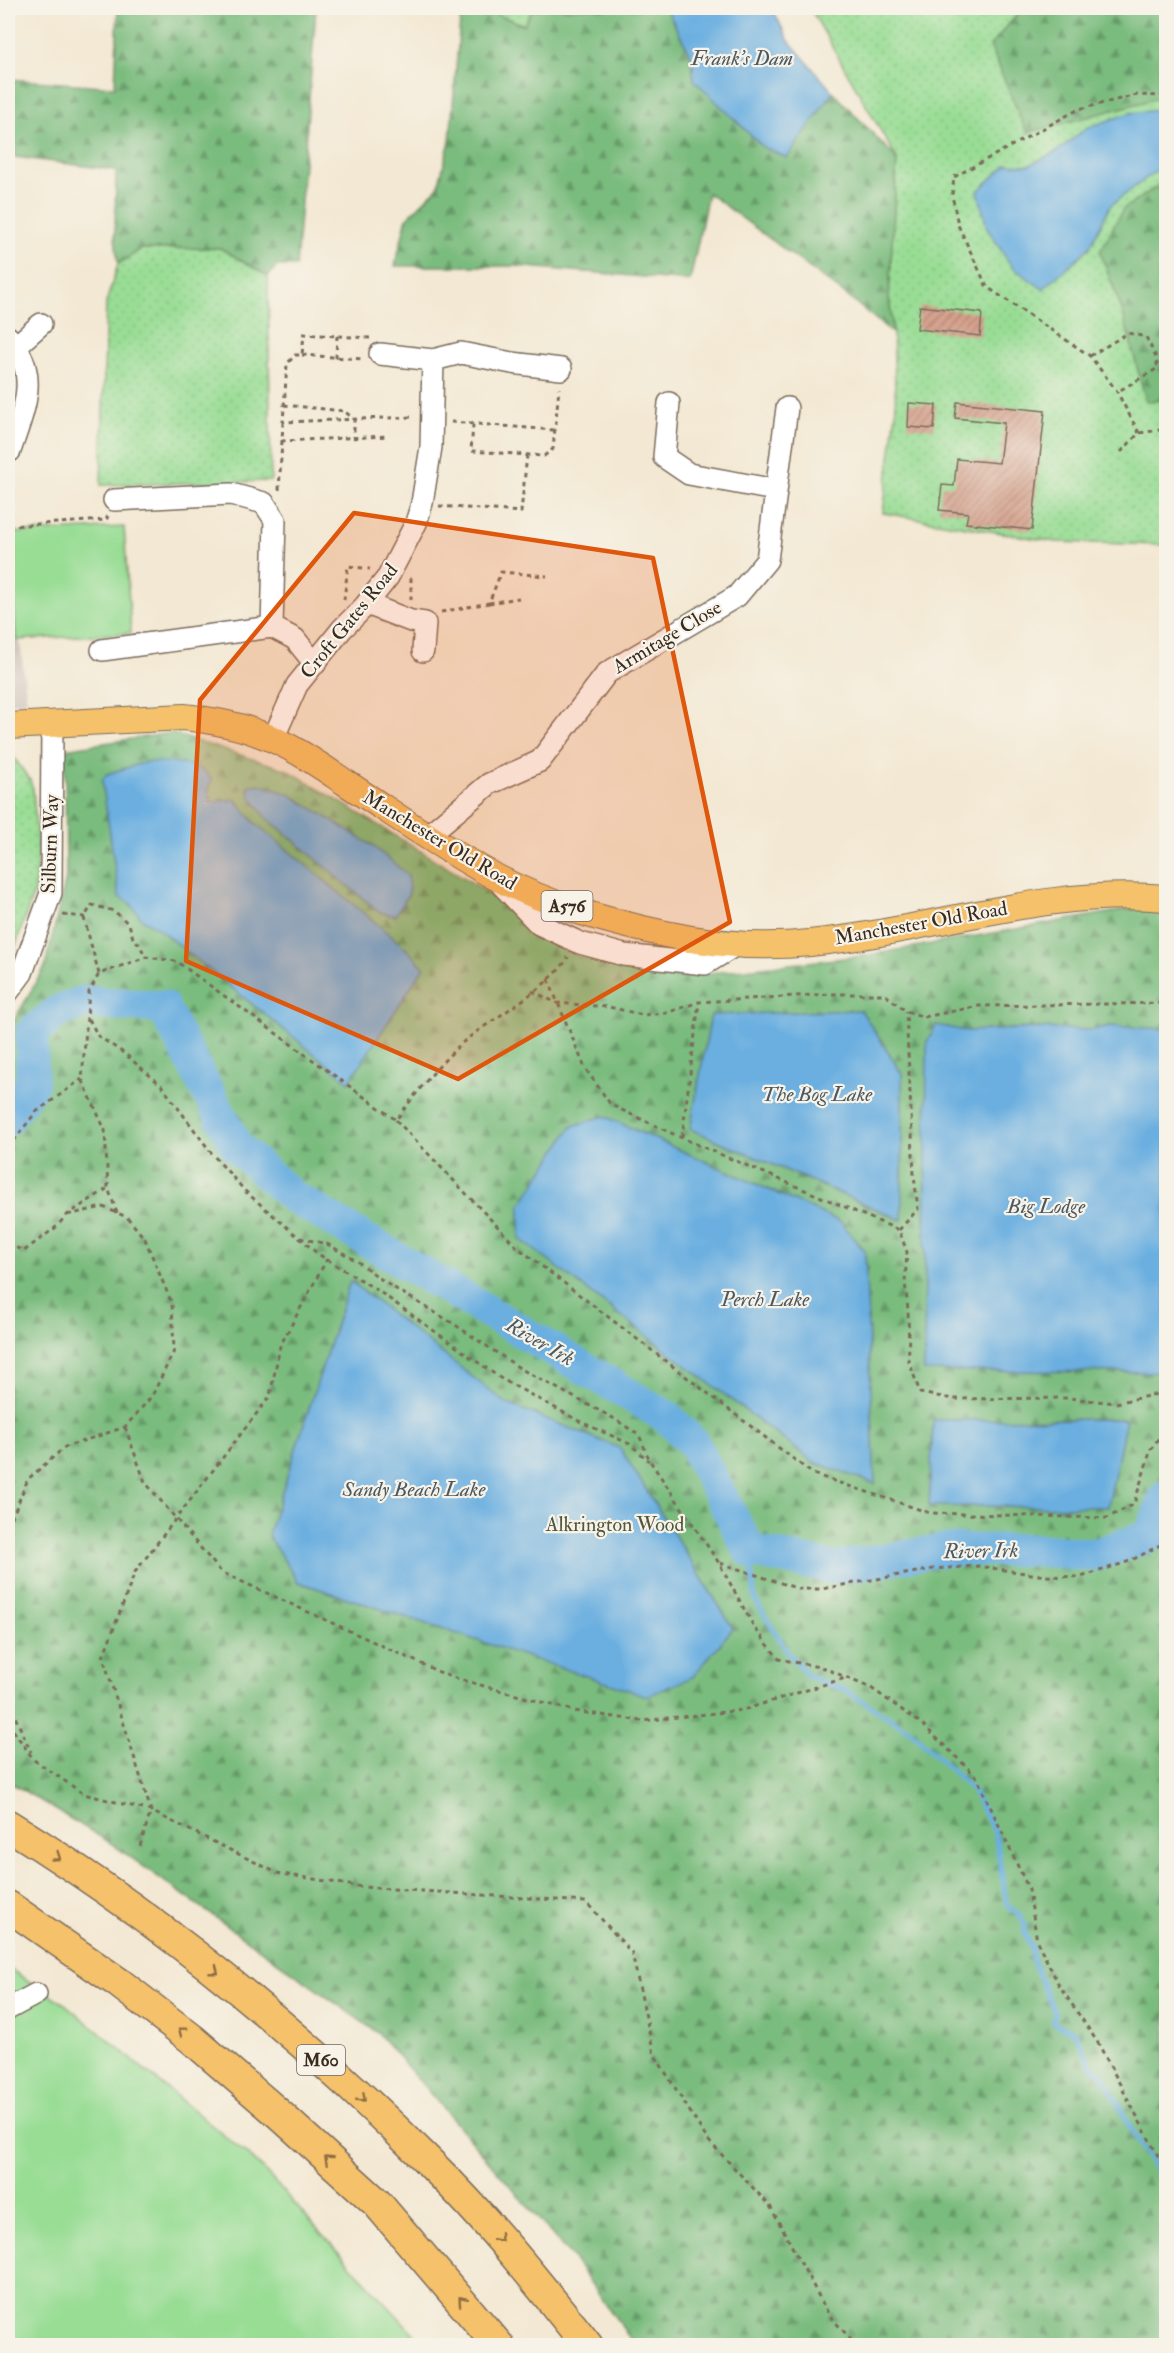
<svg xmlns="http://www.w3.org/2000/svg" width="1174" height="2353" viewBox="0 0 1174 2353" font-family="'IM FELL Double Pica',serif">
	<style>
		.industrial { fill: #cec1b9 }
		.grass { fill: url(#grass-dots); stroke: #6a845a; stroke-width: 1.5 }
		.forest { fill: url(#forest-firs); stroke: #5a734e; stroke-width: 1.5 }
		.park { fill: #99dd95; stroke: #6a845a; stroke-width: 1.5 }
		.water { fill: #6bafe0; stroke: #536c7f; stroke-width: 1.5 }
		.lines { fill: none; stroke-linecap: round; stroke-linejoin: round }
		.stream { stroke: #6bafe0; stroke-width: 5 }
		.river { stroke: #6bafe0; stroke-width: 33 }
		.building { fill: url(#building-hatch) }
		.minor-casing { stroke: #7b6c5d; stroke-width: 24 }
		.major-casing { stroke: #7b6c5d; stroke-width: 28 }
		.highway-casing { stroke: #7b6c5d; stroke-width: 33 }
		.path { stroke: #7b6c5d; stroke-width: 3; stroke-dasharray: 4.5 4.5; stroke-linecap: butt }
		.minor { stroke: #fff; stroke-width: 21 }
		.major { stroke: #f5c16b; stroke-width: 26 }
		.highway { stroke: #f5c16b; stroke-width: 30 }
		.oneway { stroke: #8f6e41 }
		.marked { fill: #df570d; fill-opacity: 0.2; stroke: #df570d; stroke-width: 4.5; stroke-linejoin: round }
		.labels { text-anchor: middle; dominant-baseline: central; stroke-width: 4.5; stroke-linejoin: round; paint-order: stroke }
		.shield { fill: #f7f3e8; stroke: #73665b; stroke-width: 1.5 }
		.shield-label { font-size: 18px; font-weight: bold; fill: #3b2a1e }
		.street-label { font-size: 20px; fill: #3b2a1e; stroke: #f7f3e8 }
		.park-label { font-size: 20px; fill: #52573c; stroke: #f7f3e8 }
		.water-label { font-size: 21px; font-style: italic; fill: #4c5962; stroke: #f7f3e8 }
	</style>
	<defs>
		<pattern id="grass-dots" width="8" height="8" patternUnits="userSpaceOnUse" patternTransform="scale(1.5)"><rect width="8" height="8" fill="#99dd95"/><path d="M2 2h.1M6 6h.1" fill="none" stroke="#85be80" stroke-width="1.8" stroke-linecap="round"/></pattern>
		<pattern id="forest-firs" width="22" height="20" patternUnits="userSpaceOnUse" patternTransform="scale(1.5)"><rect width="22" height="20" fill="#7abc7e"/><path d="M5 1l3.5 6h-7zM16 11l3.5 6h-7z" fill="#659967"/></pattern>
		<pattern id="building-hatch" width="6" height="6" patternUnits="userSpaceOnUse" patternTransform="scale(1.5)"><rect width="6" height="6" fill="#d5a08c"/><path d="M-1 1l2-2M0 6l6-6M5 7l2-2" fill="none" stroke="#ae8372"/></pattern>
	</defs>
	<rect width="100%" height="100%" fill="#f7f3e8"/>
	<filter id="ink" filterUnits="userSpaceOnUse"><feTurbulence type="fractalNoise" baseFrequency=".0167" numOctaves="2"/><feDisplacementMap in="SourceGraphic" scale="12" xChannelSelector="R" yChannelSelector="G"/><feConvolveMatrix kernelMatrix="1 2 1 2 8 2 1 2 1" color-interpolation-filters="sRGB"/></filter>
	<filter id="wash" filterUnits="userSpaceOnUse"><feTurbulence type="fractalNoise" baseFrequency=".008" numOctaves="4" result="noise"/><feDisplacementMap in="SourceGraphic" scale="24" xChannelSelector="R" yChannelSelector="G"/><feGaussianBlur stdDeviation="1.35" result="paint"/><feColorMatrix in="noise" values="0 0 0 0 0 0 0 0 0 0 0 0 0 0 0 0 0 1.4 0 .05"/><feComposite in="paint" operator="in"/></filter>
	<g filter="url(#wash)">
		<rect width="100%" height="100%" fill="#f3e8d3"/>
		<!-- industrial -->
		<path class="industrial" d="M8,538L27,702L8,703Z"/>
		<!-- grass -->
		<path class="grass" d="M480,8H533L525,25Z
			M810,8H1166V545L1056,542L883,513L896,412L893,333L889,296L897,159Z
			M220,248L268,276L271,481L101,485L106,303L118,264L141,249Z
			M8,755H12L30,780L33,789L38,854L34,892L11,959L8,963Z"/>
		<!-- forest -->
		<path class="forest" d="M118,8H316L296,266H277L268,276L220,248L141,249L118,264L115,237L116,170L8,156V79L115,87Z
			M461,8H480L524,25L533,8H666L692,58L694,80L815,117L833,92L897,159L889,296L893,333L842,292L708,193L690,281L516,266H395L407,218L438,187L450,141Z
			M1023,8H1166V96L1027,133L990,46Z
			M1166,181V400L1146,401L1122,310L1100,252L1123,209Z
			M171,733L288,770L499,899L534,935L570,953L636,974L709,973L863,956L1135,908L1166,912V2345H635L574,2260L379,2034L109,1842L8,1781V1031L45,967L66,878L65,749Z"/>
		<!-- park -->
		<path class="park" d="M124,527L131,633L16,640L10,533Z
			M8,1968L65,2004L257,2163L424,2345H8Z"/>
		<!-- water -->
		<path class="water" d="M666,8H772L789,41L833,92L787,158L763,147L694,80L692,58Z
			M1166,109V167L1152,174L1110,206L1090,247L1043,289L1012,267L987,228L978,191L1007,164L1029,165L1058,151L1086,128L1130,113Z
			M146,762C168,763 199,759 212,780L208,788L211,802L235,799L254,822L401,944L424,967L349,1082L156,927L142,919L129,902L119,897L102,780L107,774Z
			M259,784L291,795L373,846L408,875L409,894L395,916L379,912L266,817L250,796L248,786Z
			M861,1010L902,1074V1220L690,1129L711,1015Z
			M936,1025L966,1031L1038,1028L1092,1030L1109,1026L1166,1029V1372L924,1371L927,1042Z
			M604,1116L841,1222L865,1252L875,1484L813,1462L520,1239V1206L572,1126Z
			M350,1281L506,1403L620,1448L733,1628L693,1677L647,1696L298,1582L268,1535Z
			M1126,1419L1108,1507L929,1506L933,1420Z"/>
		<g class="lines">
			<!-- stream -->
			<path class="stream" d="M750,1551L755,1600L789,1654L809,1677L845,1690L912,1732L972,1790L995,1833L1007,1906L1020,1915L1025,1925L1024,1933L1032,1948V1959L1055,2014L1053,2021L1058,2026L1074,2031L1093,2068L1103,2075L1133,2133L1166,2186"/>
			<!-- river -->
			<path class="river" d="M8,1119L32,1085V1033L57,1012L84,1002L163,1007L237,1147L293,1197L667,1417L693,1443L750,1551L834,1568L945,1550H1040L1094,1555L1150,1536L1166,1496"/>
		</g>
		<g id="blocks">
			<!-- building -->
			<path class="building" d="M920,306L982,313L980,336L917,329Z
				M957,402L1045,411L1032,530L966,523L968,513L939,510L942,485L954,486L957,459L999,463L1004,423L955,418Z
				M909,403L936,405L934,429L908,427Z"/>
		</g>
	</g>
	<g filter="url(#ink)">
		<use href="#blocks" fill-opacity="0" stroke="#7b6c5d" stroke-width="1.5"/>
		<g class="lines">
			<defs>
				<path id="minor" d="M8,337C42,374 23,411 10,451
					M15,347L41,324
					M380,354L433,360L461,353L512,363L561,369
					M669,403L664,457L689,474L775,490
					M114,500L231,494L264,503L275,520L272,627L295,639L315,664
					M367,604L411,621L425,623L423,651
					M102,650L272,627
					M273,739L297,685L342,629L364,607L388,577L416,523L422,503L431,447L433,360
					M427,836L489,784L540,761L607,673L737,596L767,560L787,408
					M502,885L539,924L580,943L624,955L705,964L739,943
					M8,992L22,973L51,893L52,722
					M8,2009L36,1994"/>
				<path id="major" d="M8,726L184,717C210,720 236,724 260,734C291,745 319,765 346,783C394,814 442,848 492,875C545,904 606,921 665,934C711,944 763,948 810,943C930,931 1044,887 1166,898"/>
				<path id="highway" d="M8,1825C162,1920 303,2036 431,2164C488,2220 538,2283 588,2346
					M8,1906L119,1983L192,2039L279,2114L377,2203L499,2346"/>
			</defs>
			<!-- minor casing -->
			<use href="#minor" class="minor-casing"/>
			<!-- major casing -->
			<use href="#major" class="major-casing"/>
			<!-- highway casing -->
			<use href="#highway" class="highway-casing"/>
			<!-- path -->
			<path class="path" d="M370,338L304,334L302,355H295L287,364L283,422L412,417
				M302,355L363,359
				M1090,356L1128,333L1146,337L1155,355L1158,368L1117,392
				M336,358L337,336
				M284,405L344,411L354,419V437
				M283,422L282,441L388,436
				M451,422L554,430
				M473,425L471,451L544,456L553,449L559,388
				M1139,433L1116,390L1090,356L987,287L958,225L952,195L954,177L1079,109L1137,95L1166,96
				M1121,452L1139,433L1166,429
				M279,490L282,441
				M439,506L521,512L527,455
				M8,526L106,520L108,516
				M344,600L348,566L370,569
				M411,600V576
				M489,603L519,598
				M441,612L489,603L501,572L547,576
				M63,915L85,917
				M99,974L84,918L92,905L114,911L129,924L133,938L139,944L146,957
				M548,979L585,1068L611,1105L682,1138L899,1230L907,1252L905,1282L908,1310L909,1361L920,1393L953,1399L1068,1398L1116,1403L1166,1392
				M532,991L557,1003L609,1007L643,1015L666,1013L699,1002L830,994H884L906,1011L924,1017L979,1006L1166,1003
				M89,1019L98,1036L125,1054L161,1085L213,1155L246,1192L318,1254L377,1290L500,1378L581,1422L630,1444L649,1461
				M396,1120L517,1247L813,1474L930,1513L1107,1518L1134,1504L1151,1449L1166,1428
				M682,1137L699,1002
				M8,1148L36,1112L82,1079
				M117,1213L108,1188L105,1130L82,1079L89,992L99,974L146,957L176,961L396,1120C416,1093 437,1066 462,1043C488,1021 554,985 568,957
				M899,1230L918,1209L914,1175L906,1011
				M300,1238L327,1244L357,1261L386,1283L454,1324L521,1369L613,1418L639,1435L650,1461L719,1563L754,1627L779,1659L824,1668L871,1688L922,1724L976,1776L1029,1890L1037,1941L1059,1985L1098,2043L1166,2171
				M8,1244L24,1251L55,1228L67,1215L108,1188
				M125,1427L145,1482L221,1572L448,1676L574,1711L642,1721L743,1710L845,1678
				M8,1527L28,1479L65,1447L125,1427L152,1396L174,1351L172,1304L145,1239L127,1217L103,1207L67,1215
				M720,1563L799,1589H821L933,1569L978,1566L1045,1576L1081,1577L1130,1561L1166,1542
				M8,1701L31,1752
				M8,1723L34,1760L84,1794L151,1811L277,1873L362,1887L586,1902L632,1953L654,2054L707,2139L770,2206L829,2315L857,2346
				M1166,1727L1160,1753L1166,1768
				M140,1846L151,1811L103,1657L135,1572L270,1396L280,1346L327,1259"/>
			<!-- minor -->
			<use href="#minor" class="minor"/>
			<!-- major -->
			<use href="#major" class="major"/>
			<!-- highway -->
			<use href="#highway" class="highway"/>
		</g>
		<!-- one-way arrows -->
		<defs><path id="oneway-chevron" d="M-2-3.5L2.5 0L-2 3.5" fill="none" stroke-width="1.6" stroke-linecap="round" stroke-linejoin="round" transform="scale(1.5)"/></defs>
		<g class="oneway">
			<use href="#oneway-chevron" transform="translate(57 1857) rotate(35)"/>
			<use href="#oneway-chevron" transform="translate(215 1971) rotate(38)"/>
			<use href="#oneway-chevron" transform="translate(182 2031) rotate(-143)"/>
			<use href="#oneway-chevron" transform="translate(362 2098) rotate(43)"/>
			<use href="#oneway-chevron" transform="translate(328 2159) rotate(-138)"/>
			<use href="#oneway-chevron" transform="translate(499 2238) rotate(48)"/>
			<use href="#oneway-chevron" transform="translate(462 2300) rotate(-131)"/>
		</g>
	</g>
	<!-- marked area -->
	<path class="marked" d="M354,513L653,558L730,922L458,1079L186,961L200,700Z"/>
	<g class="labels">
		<!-- shield labels -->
		<g class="shield">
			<rect x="541.5" y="891" width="51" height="30" rx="4.5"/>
			<rect x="297" y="2045" width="48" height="30" rx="4.5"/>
		</g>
		<g class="shield-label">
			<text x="567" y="906">A576</text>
			<text x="321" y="2060">M60</text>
		</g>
		<!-- street labels -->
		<g class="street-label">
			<text transform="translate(349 621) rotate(-51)">Croft Gates Road</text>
			<text transform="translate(667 637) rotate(-31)">Armitage Close</text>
			<text transform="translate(440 840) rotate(31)">Manchester Old Road</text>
			<text transform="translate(50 844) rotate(-88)">Silburn Way</text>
			<text transform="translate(921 923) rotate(-10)">Manchester Old Road</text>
		</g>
		<!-- park labels -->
		<g class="park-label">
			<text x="615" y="1524">Alkrington Wood</text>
		</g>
		<!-- water labels -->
		<g class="water-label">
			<text x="742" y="58">Frank's Dam</text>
			<text x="817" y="1094">The Bog Lake</text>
			<text x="1046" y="1206">Big Lodge</text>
			<text x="765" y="1299">Perch Lake</text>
			<text transform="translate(540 1342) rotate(30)">River Irk</text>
			<text x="414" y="1489">Sandy Beach Lake</text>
			<text transform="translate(981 1551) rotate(-1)">River Irk</text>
		</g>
	</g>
	<!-- margin -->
	<rect width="1174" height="2353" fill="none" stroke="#f7f3e8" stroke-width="30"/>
</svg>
